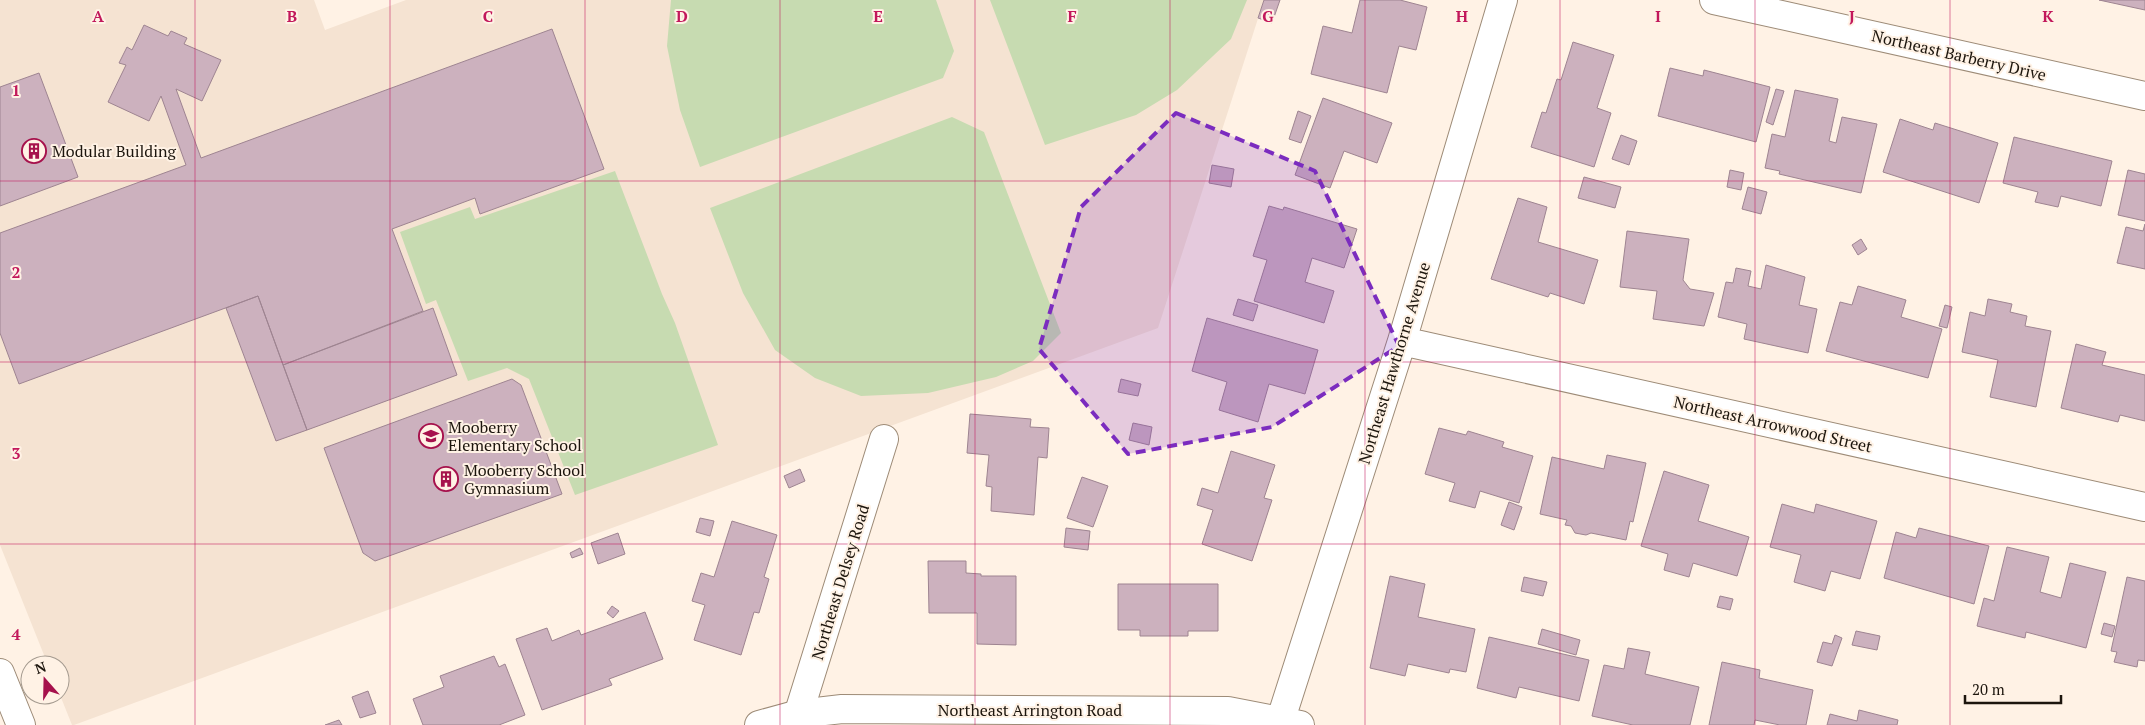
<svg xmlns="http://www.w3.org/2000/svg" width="2145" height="725" viewBox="0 0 2145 725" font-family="'PT Serif',serif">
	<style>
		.education { fill: #f5e3d2 }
		.green { fill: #c7dbb1 }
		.building { fill: #ccb1be; stroke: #9e8491 }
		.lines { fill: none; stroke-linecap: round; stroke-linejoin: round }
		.minor-casing { stroke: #9d8b77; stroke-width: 30 }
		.tertiary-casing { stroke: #9d8b77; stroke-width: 30 }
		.minor { stroke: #fff; stroke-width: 28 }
		.tertiary { stroke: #fff; stroke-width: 28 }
		.marked { fill: #7b2cbf; fill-opacity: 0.2; stroke: #7b2cbf; stroke-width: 4; stroke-dasharray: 10 6; stroke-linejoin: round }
		.grid { fill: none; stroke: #c2185b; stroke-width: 1; stroke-opacity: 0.55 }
		.labels { text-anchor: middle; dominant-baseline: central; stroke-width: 4; stroke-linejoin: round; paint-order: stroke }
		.street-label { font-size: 16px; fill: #1c150d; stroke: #fff2e5 }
		.poi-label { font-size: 16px; fill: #1c150d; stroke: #fff2e5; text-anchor: start }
		.grid-label { font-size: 16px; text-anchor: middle; font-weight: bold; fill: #c2185b; stroke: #fff2e5; stroke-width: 4; stroke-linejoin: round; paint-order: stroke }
	</style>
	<rect width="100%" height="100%" fill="#fff2e5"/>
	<!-- education -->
	<path class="education" d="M0,0H314L325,30L406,0H1264L1158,328L74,725H72L60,695V665H48L0,545Z"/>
	<!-- green -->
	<path class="green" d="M671,0H936L954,51L943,78L700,167L680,110L667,46Z
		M990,0H1247L1231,39L1177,90L1136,115L1045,145Z
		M952,117L984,132L1061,333L1033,361L996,377L928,393L861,396L815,378L775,350L743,293L710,208Z
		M615,171L662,294L675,323L718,445L575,495L529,379L507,368L468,381L436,300L426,304L400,232L470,207L475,219Z"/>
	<!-- building -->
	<path class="building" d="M1264,0H1280L1272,23L1258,18Z
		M1360,0H1400L1427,7L1416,50L1399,46L1387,93L1311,74L1323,26L1352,33Z
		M2099,0H2145V10Z
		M144,25L168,36L171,31L187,38L184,44L221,60L202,101L176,89L201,158L552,29L604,169L480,214L475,198L392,229L423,311L283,365L258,296L19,384L0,333V233L186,165L161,96L149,121L108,102L126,65L119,63L127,47L132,50Z
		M1573,42L1614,55L1597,108L1611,113L1594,167L1531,147L1542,112L1546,113L1557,79L1561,80Z
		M1670,68L1703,76L1704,70L1770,87L1756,142L1658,116Z
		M39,73L78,177L0,206V87Z
		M1776,89L1784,91L1773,125L1766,122Z
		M1795,90L1838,99L1829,141L1836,143L1842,117L1877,124L1861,193L1779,174L1780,171L1765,168L1772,134L1785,137Z
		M1323,98L1392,123L1377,163L1344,151L1330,188L1295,175Z
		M1298,111L1311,116L1301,143L1289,139Z
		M1900,119L1933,130L1935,123L1998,143L1979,203L1883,172Z
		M1621,135L1637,141L1629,165L1612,159Z
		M2014,137L2112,161L2101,206L2061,196L2058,207L2035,202L2038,192L2003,183Z
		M1212,165L1234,169L1231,187L1209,183Z
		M1730,170L1744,173L1741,190L1727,187Z
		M2128,170L2145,174V221L2118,215Z
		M1584,177L1621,187L1615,208L1578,198Z
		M1748,187L1767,192L1761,214L1742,209Z
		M1518,198L1547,207L1538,242L1598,260L1584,304L1550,293L1548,297L1491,279Z
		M1269,206L1283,210L1284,207L1357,229L1344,268L1312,258L1305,282L1334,291L1324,323L1254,301L1267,260L1253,256Z
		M2145,224V269L2117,263L2126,227L2143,231Z
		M1627,231L1689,239L1683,280L1690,289L1714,293L1704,326L1653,319L1657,291L1620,287Z
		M1861,239L1867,249L1858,255L1852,245Z
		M1766,265L1805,277L1799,305L1817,309L1808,353L1744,339L1747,324L1718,317L1726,282L1733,283L1736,268L1751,271L1748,286L1761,289Z
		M1858,286L1906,300L1901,317L1942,329L1928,378L1826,351L1840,302L1852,305Z
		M258,296L307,430L276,441L226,308Z
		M1238,299L1258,305L1253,321L1233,315Z
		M1988,299L2012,304L2010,312L2027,316L2025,326L2051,331L2036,407L1990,397L1998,360L1962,352L1970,312L1985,316Z
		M1945,305L1952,307L1947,328L1939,326Z
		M433,308L457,375L307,430L283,365Z
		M1207,318L1318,350L1305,394L1269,384L1258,422L1219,410L1227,382L1192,371Z
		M2076,344L2106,352L2102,365L2145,375V421L2120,415L2118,422L2061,408Z
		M512,379L521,385L562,494L375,561L363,553L324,448Z
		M1121,379L1141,384L1138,396L1118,392Z
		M970,414L1031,419L1030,427L1049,428L1047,458L1038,457L1034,515L991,511L992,487L986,486L989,455L967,453Z
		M1133,423L1152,427L1149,445L1129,440Z
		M1439,428L1466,435L1468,431L1504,442L1502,447L1533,456L1519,503L1480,491L1475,508L1449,501L1455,483L1425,474Z
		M1231,451L1275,465L1264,498L1272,500L1252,561L1202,544L1213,510L1197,505L1202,488L1218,493Z
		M1607,455L1646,463L1633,522L1630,521L1626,540L1591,533L1586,535L1575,533L1571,526L1565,525L1567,520L1540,514L1552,457L1604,469Z
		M800,469L805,481L789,488L784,476Z
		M1664,471L1709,485L1698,521L1749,537L1737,576L1693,563L1689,577L1664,570L1668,554L1641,546Z
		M1082,477L1108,486L1093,527L1067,518Z
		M1509,502L1522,507L1514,530L1501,525Z
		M1782,504L1814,513L1816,504L1877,521L1860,579L1831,571L1825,591L1794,582L1801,555L1770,547Z
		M700,518L714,521L710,536L696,532Z
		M732,521L777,535L764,577L769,579L759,613L754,612L741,655L694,640L705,605L692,601L701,573L714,577Z
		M1066,528L1090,531L1088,550L1064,547Z
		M1919,528L1989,546L1974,604L1884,578L1896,532L1916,538Z
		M618,533L625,554L598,564L591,543Z
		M2007,547L2049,557L2040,592L2061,598L2070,563L2106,572L2086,648L2026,632L2025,638L1977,626L1984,598L1994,601Z
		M580,548L583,554L572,558L570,553Z
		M928,561H966V573L981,574V576H1016V645L977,644V613H929Z
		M1390,576L1425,584L1418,617L1475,629L1466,672L1450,669L1449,673L1408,664L1405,676L1370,668Z
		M1524,577L1547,582L1543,596L1521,591Z
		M2127,577L2145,581V661L2138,660L2137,667L2114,662L2117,652L2111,651Z
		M1118,584H1218V631H1188V636H1140V630H1118Z
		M1720,596L1733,599L1730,610L1717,607Z
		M612,606L619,611L613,618L607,613Z
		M645,612L663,659L609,679L612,685L542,710L516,639L547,628L552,641L579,630L581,635Z
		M2104,623L2115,626L2112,637L2101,634Z
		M1542,629L1580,640L1576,655L1538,644Z
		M1856,631L1880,636L1877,650L1852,645Z
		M1835,635L1842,638L1832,666L1817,662L1823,642L1832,644Z
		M1489,637L1589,660L1579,701L1519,687L1516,698L1477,688Z
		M1628,648L1650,652L1645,674L1699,687L1690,725H1633L1592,716L1604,665L1624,669Z
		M494,656L499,667L505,664L525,715L499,725H423L413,699L444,687L440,676Z
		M1722,662L1760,670L1759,678L1813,690L1806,725H1780L1755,720L1754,725H1709Z
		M368,691L376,713L360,718L352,697Z
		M1859,710L1898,720L1897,725H1827L1830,714L1857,721Z
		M339,720L342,725H325Z"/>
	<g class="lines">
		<defs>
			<path id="minor" d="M1714,0L2145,96
				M1402,341L2145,507
				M0,673L21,725
				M795,725L884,439
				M1279,725L1402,341L1503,0"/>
			<path id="tertiary" d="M759,725L799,714L842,709L1228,711L1300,725"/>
		</defs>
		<!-- minor casing -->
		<use href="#minor" class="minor-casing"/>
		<!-- tertiary casing -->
		<use href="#tertiary" class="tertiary-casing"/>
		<!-- minor -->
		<use href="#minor" class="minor"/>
		<!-- tertiary -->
		<use href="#tertiary" class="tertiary"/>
	</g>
	<!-- marked area -->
	<path class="marked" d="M1176,113L1315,171L1399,346L1272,427L1128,454L1039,349L1081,207Z"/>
	<!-- grid -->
	<path class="grid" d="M195,0V725M390,0V725M585,0V725M780,0V725M975,0V725M1170,0V725M1365,0V725M1560,0V725M1755,0V725M1950,0V725M0,181H2145M0,362H2145M0,544H2145"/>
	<!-- icons -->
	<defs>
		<symbol id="building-ring" viewBox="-11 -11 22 22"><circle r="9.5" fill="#fff2e5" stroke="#a6114c" stroke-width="1.5"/><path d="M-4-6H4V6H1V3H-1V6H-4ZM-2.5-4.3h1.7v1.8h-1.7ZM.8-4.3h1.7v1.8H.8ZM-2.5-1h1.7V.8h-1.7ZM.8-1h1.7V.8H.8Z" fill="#a6114c"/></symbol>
		<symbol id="school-ring" viewBox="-11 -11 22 22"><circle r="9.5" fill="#fff2e5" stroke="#a6114c" stroke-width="1.5"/><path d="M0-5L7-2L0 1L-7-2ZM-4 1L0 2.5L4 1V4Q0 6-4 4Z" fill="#a6114c"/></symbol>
	</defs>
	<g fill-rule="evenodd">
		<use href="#building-ring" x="20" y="137" width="28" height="28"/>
		<use href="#school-ring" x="417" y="422" width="28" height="28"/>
		<use href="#building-ring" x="432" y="465" width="28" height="28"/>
	</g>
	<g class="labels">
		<!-- street labels -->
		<g class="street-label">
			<text transform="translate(1959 55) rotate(13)">Northeast Barberry Drive</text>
			<text transform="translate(1394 363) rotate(-73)">Northeast Hawthorne Avenue</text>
			<text transform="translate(1773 424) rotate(13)">Northeast Arrowwood Street</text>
			<text transform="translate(840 582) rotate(-73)">Northeast Delsey Road</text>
			<text x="1030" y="710">Northeast Arrington Road</text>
		</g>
		<!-- poi labels -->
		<g class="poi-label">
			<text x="52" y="151">Modular Building</text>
			<text x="448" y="427">Mooberry<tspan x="448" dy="18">Elementary School</tspan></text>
			<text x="464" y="470">Mooberry School<tspan x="464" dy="18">Gymnasium</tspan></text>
		</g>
	</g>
	<g class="grid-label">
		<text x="98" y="22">A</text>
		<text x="292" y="22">B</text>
		<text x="488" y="22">C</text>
		<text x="682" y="22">D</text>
		<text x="878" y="22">E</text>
		<text x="1072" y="22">F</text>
		<text x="1268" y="22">G</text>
		<text x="1462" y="22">H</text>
		<text x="1658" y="22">I</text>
		<text x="1852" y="22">J</text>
		<text x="2048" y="22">K</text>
		<text x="16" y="96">1</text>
		<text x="16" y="278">2</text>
		<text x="16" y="459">3</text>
		<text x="16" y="640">4</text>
	</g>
	<!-- north arrow -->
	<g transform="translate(45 680) rotate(340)"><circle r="24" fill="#fff2e5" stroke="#a49a8f"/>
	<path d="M0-4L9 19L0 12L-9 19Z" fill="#a6114c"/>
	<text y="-8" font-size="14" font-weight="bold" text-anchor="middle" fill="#1c150d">N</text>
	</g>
	<!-- scale -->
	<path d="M1965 695v8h96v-8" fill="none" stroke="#1c150d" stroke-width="2.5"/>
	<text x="1972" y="695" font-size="15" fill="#1c150d" stroke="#fff2e5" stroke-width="4" paint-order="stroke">20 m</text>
</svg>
